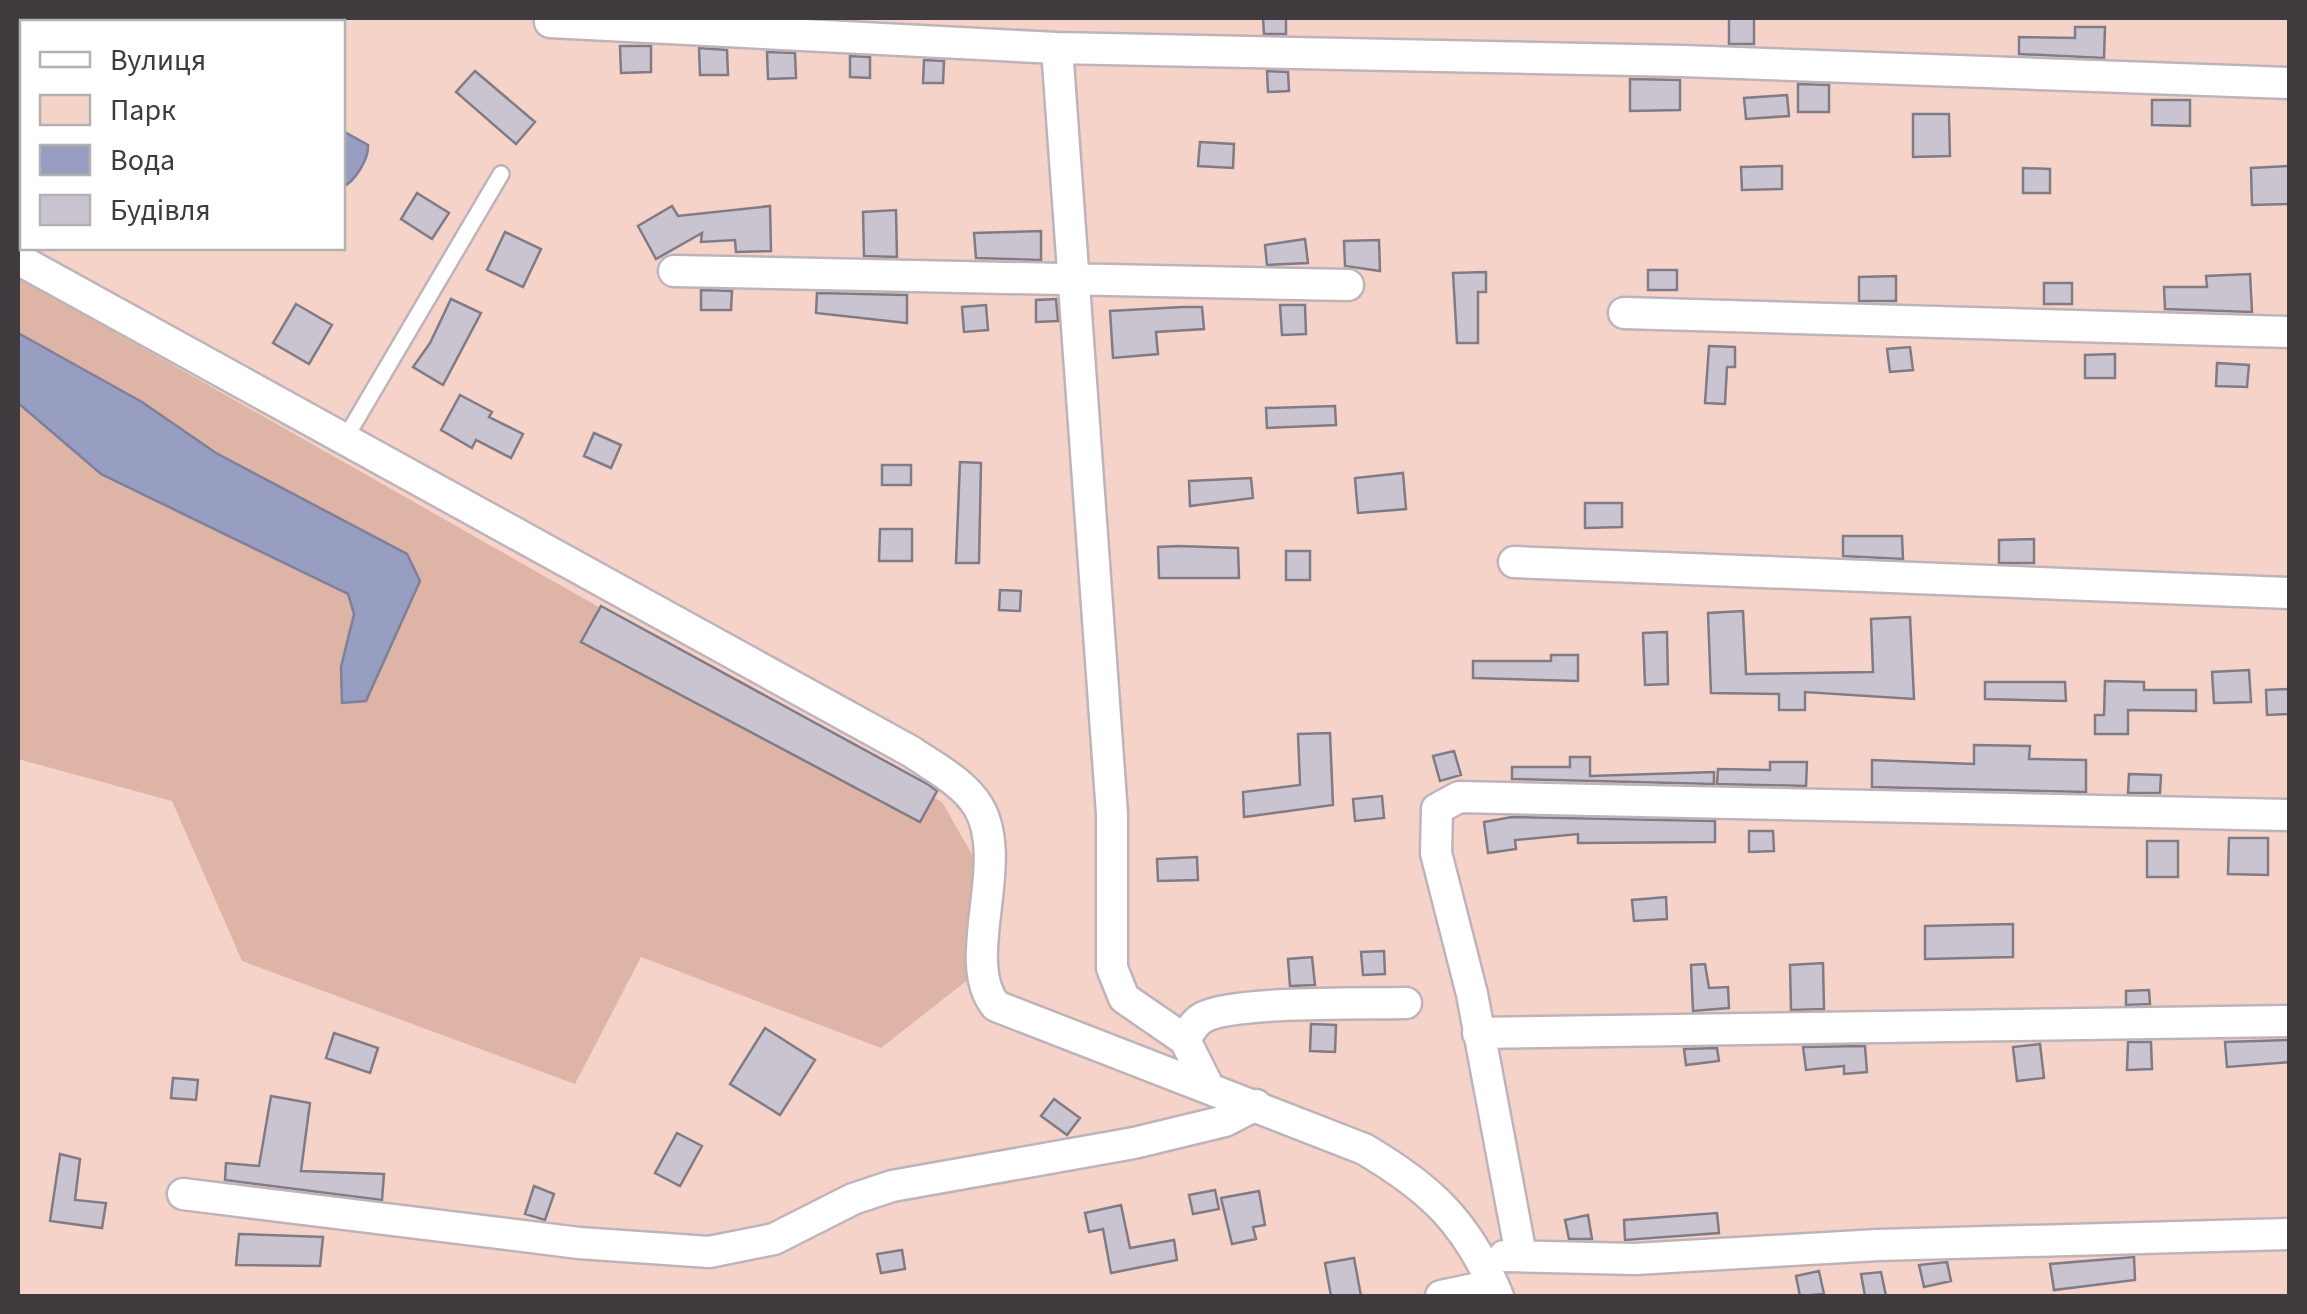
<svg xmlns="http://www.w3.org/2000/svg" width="2307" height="1314" viewBox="0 0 2307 1314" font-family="'Source Sans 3',sans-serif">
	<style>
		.green { fill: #f5d3c9; fill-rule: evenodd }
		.forest { fill: #deb4a6 }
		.water { fill: #989ec1; stroke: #7e809a; stroke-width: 2.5 }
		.building { fill: #cac4d0; stroke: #817b86; stroke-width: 2.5 }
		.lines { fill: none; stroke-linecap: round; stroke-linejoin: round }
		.lane-casing { stroke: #bfb3ba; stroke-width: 20 }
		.street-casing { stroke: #bfb3ba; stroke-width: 35 }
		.lane { stroke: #fff; stroke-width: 15 }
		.street { stroke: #fff; stroke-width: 30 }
	</style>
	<rect width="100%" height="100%" fill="#fff4fb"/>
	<!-- green -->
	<path class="green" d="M18,18H2289V1296H18ZM22,22H342V248H22Z"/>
	<!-- forest -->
	<path class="forest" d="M18,277L942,802L978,865L984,967L881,1048L641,957L575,1084L242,961L172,801L18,759Z"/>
	<!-- water -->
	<path class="water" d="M343,131L368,145C369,159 355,181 343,187Z
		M18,333L142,402L216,453L407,554L420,581L366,701L342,703L341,667L354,614L348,594L101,474L18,403Z"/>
	<!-- building -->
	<path class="building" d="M1263,18H1286V34H1264Z
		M1729,18H1754V44H1729Z
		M2075,27H2105L2104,58L2019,54V37L2075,38Z
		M620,46H651V72L621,73Z
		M699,48L727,50L728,75H700Z
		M767,52L795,53L796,78L768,79Z
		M850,56L870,57V78L850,77Z
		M924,60L944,61L943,83H923Z
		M475,71L535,122L516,144L456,92Z
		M1267,71L1288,72L1289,91L1268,92Z
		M1630,79L1680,80V110L1630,111Z
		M1798,84L1829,85V112H1798Z
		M1787,95L1789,116L1746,119L1744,98Z
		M2152,100H2190V126L2152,125Z
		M1913,114H1949L1950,156L1913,157Z
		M1200,142L1234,144L1233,168L1198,166Z
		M1782,166V189L1742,190L1741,167Z
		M2290,166V204L2252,205L2251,168Z
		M2023,168L2050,169V193H2023Z
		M417,193L449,213L432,239L401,219Z
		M672,206L678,216L770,206L771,251L736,252L735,240L701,242L702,233L656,259L638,226Z
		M896,210L897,257L864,256L863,212Z
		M1041,231V260L976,258L974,233Z
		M505,232L541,249L523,287L487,270Z
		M1305,239L1308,263L1267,265L1265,245Z
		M1379,240L1380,271L1345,266L1344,241Z
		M1648,270H1677V290H1648Z
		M1486,272V292H1478V343H1457L1453,273Z
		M2250,274L2252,312L2165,309L2164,287H2207L2206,276Z
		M1896,276V301H1859V277Z
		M2044,283H2072V304H2044Z
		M701,290L732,291L731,310H701Z
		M817,293L907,295V323L816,313Z
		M451,299L481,313L443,385L413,367L430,343Z
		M1056,299L1058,321L1036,322V300Z
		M296,304L332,325L309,364L273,343Z
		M986,305L988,330L964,332L962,307Z
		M1280,305H1305L1306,334L1282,335Z
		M1182,307H1202L1204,329L1156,332L1158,354L1113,358L1110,311Z
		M1709,346L1735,347V367H1727L1725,404L1705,403Z
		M1910,347L1913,370L1890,372L1887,349Z
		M2115,354V378H2085V355Z
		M2217,363L2249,365L2247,387L2216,386Z
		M460,395L492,412L489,417L523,434L511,458L476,440L472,448L441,430Z
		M1335,406L1336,425L1267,428L1266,408Z
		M594,433L621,445L611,468L584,456Z
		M960,462L981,463L979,563H956Z
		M882,465H911V485H882Z
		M1403,473L1406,509L1358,513L1355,478Z
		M1251,478L1253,498L1190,506L1189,481Z
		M1585,503H1622V527L1585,528Z
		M880,529H912V561H879Z
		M1843,536H1902L1903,559L1843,556Z
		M2034,539V563H1999V540Z
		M1178,546L1238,548L1239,578H1159L1158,547Z
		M1286,551H1310V580H1286Z
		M1000,590L1021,591L1020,611L999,610Z
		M601,606L929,785L937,791L920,822L581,642Z
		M1743,611L1746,674L1873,672L1871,619L1910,617L1914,699L1805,692V710H1779V694L1711,693L1708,613Z
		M1667,632L1668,684L1645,685L1643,633Z
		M1551,655H1578V681L1473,678V661H1551Z
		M2249,670L2251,702L2214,703L2212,672Z
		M2105,681L2144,682V690H2196V711L2128,710V734H2095V715H2104Z
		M1985,682H2065L2066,701L1985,699Z
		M2288,689L2289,714L2267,715L2266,690Z
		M1330,733L1333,805L1244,817L1243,792L1300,785L1298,734Z
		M1974,745L2030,746L2029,759L2086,760V792L1872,787V760L1974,764Z
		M1454,751L1461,775L1440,781L1433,756Z
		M1570,757H1590V776L1714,772V784L1512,779V767H1570Z
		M1770,762H1807L1806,786L1717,784L1718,769L1770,770Z
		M2129,774L2161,775L2160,793H2128Z
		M1382,796L1384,818L1355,821L1353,799Z
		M1512,817L1715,821V842L1578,843V834L1515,840L1516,849L1488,853L1484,822Z
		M1749,831H1773L1774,851L1749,852Z
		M2229,838H2268V875L2228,874Z
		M2147,841H2178V877H2147Z
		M1197,857L1198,880L1158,881L1157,859Z
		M1666,897L1667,919L1634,921L1632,900Z
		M2013,924V957L1925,959V926Z
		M1384,951L1385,974L1363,975L1361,952Z
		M1312,957L1315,985L1290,986L1288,959Z
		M1823,963L1824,1009L1791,1010L1790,965Z
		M1705,964L1709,988L1728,987L1729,1008L1693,1011L1691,965Z
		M2149,990L2150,1004L2126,1005V991Z
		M1311,1024L1336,1025L1335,1052L1310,1051Z
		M765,1028L815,1060L780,1115L730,1084Z
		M334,1033L378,1048L370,1073L326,1058Z
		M2290,1040V1062L2227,1067L2225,1042Z
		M2128,1042H2151L2152,1069L2127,1070Z
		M2040,1044L2044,1078L2017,1081L2013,1047Z
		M1865,1046L1867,1072L1844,1074V1066L1806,1070L1803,1047Z
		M1717,1048L1719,1061L1686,1065L1684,1049Z
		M173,1078L198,1080L196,1100L171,1098Z
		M271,1096L310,1103L301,1171L384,1174L382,1200L225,1180L226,1163L259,1166Z
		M1054,1099L1080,1118L1067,1135L1041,1116Z
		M677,1133L702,1146L680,1186L655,1173Z
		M60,1154L80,1159L75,1200L106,1203L102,1228L50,1221Z
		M534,1186L554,1194L545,1220L525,1214Z
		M1215,1190L1219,1209L1193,1214L1189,1195Z
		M1259,1191L1265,1225L1253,1227L1256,1239L1232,1244L1221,1198Z
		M1121,1205L1130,1248L1174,1240L1177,1260L1111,1273L1103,1229L1089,1232L1085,1213Z
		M1717,1213L1719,1233L1625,1240L1624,1220Z
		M1588,1215L1592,1239H1569L1565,1220Z
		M239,1234L323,1237L320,1266L236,1265Z
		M902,1250L905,1269L881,1273L877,1254Z
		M2134,1257L2135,1280L2054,1290L2050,1264Z
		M1354,1258L1361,1296H1331L1325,1263Z
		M1947,1262L1951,1281L1924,1287L1919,1265Z
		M1819,1271L1824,1294L1800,1296L1796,1276Z
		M1881,1272L1886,1296H1865L1861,1274Z"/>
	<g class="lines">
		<defs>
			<path id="lane" d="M346,437L501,174"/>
			<path id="street" d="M550,22L1057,48L1683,61L2290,83
				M1057,48L1112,814V968L1124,998L1185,1040L1208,1086
				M18,259L912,752C935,768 963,782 978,806C1012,862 958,961 996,1006L1364,1149C1432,1189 1467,1223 1498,1296
				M674,271L1348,285
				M1624,313L2290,332
				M1514,562L2290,593
				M1478,1033L2290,1021
				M1185,1040C1190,1031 1194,1022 1204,1017C1234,1001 1365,1004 1406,1003
				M183,1194L579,1243L709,1252L774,1239L853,1199L892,1186L1134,1143L1225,1121L1256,1105
				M1521,1255L1472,994L1436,853L1437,809L1459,797L2290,815
				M1504,1256L1635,1259L1878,1245L2290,1234
				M1441,1296L1493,1285"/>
		</defs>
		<!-- lane casing -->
		<use href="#lane" class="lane-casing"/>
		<!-- street casing -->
		<use href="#street" class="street-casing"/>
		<!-- lane -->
		<use href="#lane" class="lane"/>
		<!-- street -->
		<use href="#street" class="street"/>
	</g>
	<!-- border -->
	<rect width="2307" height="1314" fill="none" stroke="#403b3f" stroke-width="40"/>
	<!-- legend -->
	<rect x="20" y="20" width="325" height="230" fill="#ffffff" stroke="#b3b1b2" stroke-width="2.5"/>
	<rect x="40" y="52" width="50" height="15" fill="#ffffff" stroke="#b3b1b2" stroke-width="2.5"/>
	<text x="110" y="70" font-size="30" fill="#403b3f">Вулиця</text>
	<rect x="40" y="95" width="50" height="30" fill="#f5d3c9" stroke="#b3b1b2" stroke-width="2.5"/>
	<text x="110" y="120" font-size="30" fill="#403b3f">Парк</text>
	<rect x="40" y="145" width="50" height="30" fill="#989ec1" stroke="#b3b1b2" stroke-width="2.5"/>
	<text x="110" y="170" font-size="30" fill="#403b3f">Вода</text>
	<rect x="40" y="195" width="50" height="30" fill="#cac4d0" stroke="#b3b1b2" stroke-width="2.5"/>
	<text x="110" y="220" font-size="30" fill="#403b3f">Будівля</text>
</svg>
